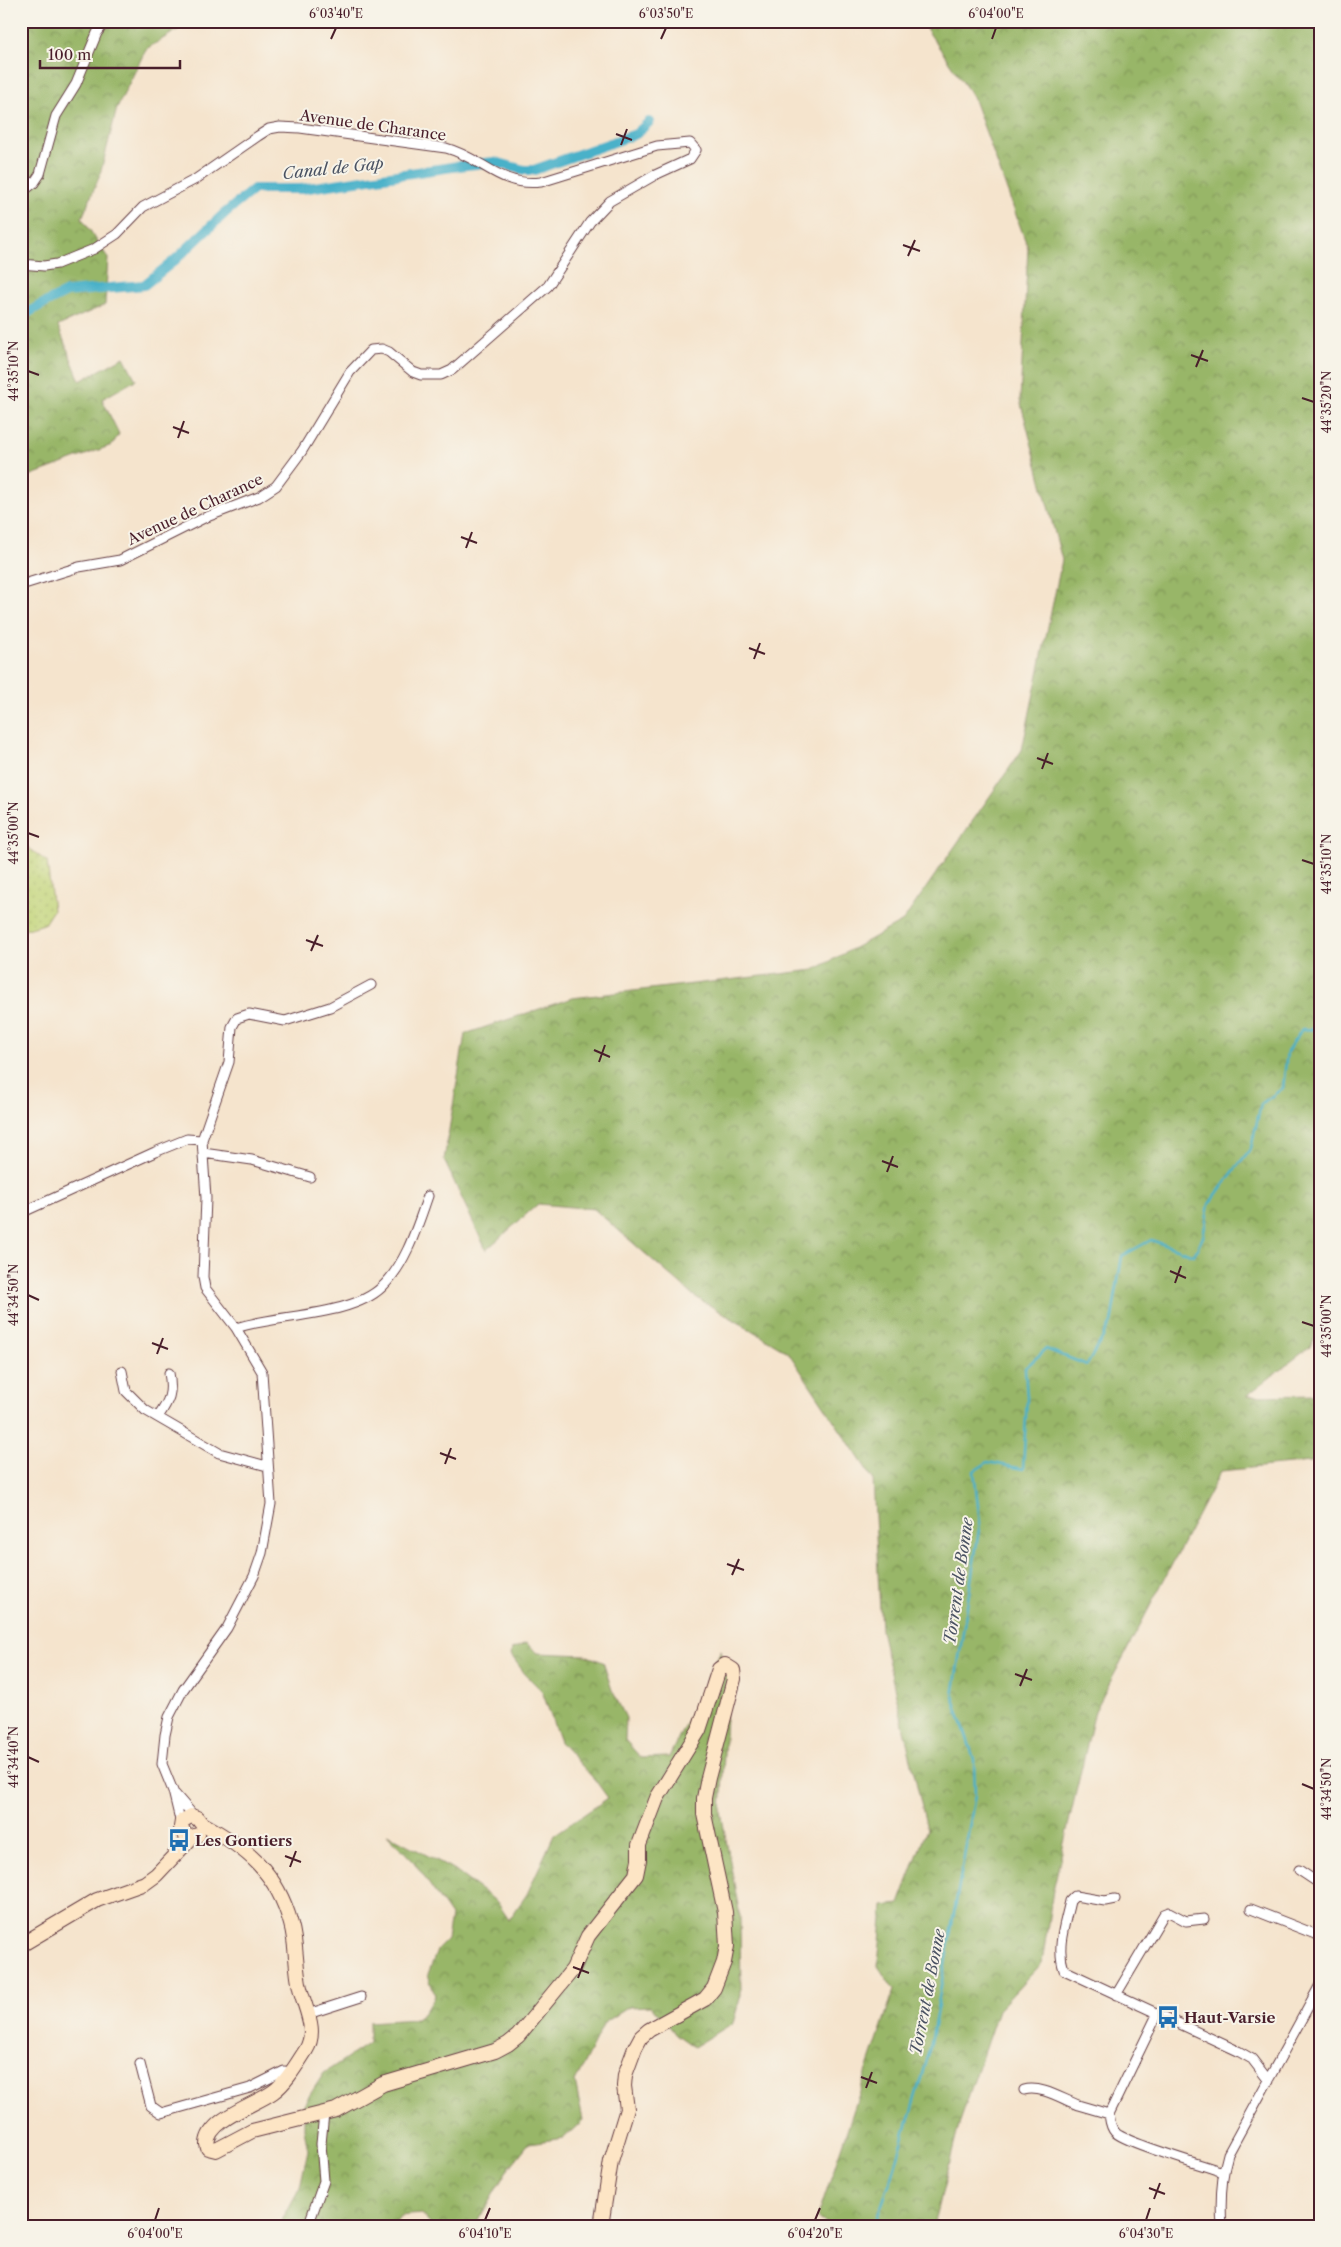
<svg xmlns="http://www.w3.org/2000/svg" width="1341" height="2247" viewBox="0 0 1341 2247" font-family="'Libre Caslon Text',serif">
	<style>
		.grass { fill: url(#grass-dots); stroke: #867a51 }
		.forest { fill: url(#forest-crowns); stroke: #716a4a }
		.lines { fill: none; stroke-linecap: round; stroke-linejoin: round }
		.stream { stroke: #4ab1c9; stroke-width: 2.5 }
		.canal { stroke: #4ab1c9; stroke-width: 10 }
		.street-casing { stroke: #643d43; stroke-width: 11 }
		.secondary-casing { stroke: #643d43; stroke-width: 16 }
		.street { stroke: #fff; stroke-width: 9 }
		.secondary { stroke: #fde5c5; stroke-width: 14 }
		.ticks { fill: none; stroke: #4a1f2b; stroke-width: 2 }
		.labels { text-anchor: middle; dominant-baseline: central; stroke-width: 4; stroke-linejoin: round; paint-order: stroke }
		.street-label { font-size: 15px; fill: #4a1f2b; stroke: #f7f3e8 }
		.poi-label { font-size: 15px; font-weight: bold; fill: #4a1f2b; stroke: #f7f3e8; text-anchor: start }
		.water-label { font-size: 16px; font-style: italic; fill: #4a5262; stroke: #f7f3e8 }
		.neatline { fill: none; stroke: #4a1f2b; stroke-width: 2 }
		.ticks-label { font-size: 12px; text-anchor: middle; fill: #4a1f2b }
	</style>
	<defs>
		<pattern id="grass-dots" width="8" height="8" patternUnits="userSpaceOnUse" patternTransform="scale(1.25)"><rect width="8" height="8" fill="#c1d477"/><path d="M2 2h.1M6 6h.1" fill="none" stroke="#a7b667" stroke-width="1.8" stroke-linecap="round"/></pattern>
		<pattern id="forest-crowns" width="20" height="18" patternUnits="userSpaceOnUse" patternTransform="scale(1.25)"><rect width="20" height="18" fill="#98b668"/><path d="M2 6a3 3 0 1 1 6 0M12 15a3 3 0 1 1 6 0" fill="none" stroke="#7e9356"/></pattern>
	</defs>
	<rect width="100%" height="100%" fill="#f7f3e8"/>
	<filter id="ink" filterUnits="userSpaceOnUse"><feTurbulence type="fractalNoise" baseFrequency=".02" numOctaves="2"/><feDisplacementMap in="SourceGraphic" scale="10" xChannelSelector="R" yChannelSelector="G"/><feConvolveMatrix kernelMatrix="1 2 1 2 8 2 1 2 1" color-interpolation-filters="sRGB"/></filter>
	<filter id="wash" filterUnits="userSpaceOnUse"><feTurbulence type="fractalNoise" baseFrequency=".0096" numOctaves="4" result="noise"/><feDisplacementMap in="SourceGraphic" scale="20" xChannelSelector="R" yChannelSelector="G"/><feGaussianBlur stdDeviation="1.12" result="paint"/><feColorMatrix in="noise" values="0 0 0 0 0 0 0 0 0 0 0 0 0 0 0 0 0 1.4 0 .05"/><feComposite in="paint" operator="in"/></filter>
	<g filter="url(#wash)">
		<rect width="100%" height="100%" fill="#f5e4cd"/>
		<!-- grass -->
		<path class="grass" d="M21,825L26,846L47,862L53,910L44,924L21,931Z"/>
		<!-- forest -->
		<path class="forest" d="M21,21H187L184,26L146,49L117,108L100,175L82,218L108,258L105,305L58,326L80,381L124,357L136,380L102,399L119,434L112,445L21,479Z
			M921,21H1320V1329L1310,1347L1246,1396L1320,1395V1461L1221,1471L1095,1711L1053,1890L1042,1963L998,2010L960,2121L934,2226H835L817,2219L894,1990L878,1966L883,1906L899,1904L927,1829L881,1630L873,1479L788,1352L694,1296L594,1209L538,1204L486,1250L444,1160L465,1034L572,998L814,970L903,921L1022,750L1062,560L1020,400L1028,248L973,97Z
			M526,1643L538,1653L585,1655L603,1662L612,1690L626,1718L625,1740L641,1758L669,1757L721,1650L728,1677L721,1812L740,1916L741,1995L733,2023L694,2047L676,2034L651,2006L629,2007L604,2023L575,2082L583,2120L564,2138L529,2143L506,2172L475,2226H432L421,2214L400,2216L393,2226H279L300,2187L308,2150L304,2130V2104L324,2073L369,2043V2022L416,2019L423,2014L435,1996L428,1974L438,1948L447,1939L451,1916L414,1862L387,1834L451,1868L497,1902L509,1920L527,1894L554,1835L608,1798L595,1780L560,1742L542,1691L525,1674L511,1655L512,1649Z"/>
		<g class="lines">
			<!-- stream -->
			<path class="stream" d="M874,2226L892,2177L931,2043L975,1795L974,1759L953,1696L980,1523L974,1471L988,1462L1023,1469L1027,1398L1025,1368L1046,1349L1087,1365L1111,1323L1122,1256L1151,1240L1194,1255L1203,1237L1209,1204L1251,1148L1261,1104L1283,1088L1287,1052L1302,1029L1320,1030"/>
			<!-- canal -->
			<path class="canal" d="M21,317L39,306L67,292L144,285L174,261L225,213L254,189H301L466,165L495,162L524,170H534L636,134L649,122"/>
		</g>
	</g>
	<g filter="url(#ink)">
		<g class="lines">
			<defs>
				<path id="street" d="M21,193L34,183L40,174L56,116L76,84L97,33L106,21
					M21,264L44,266L57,264L94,249L117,234L143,207L196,179L258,136L269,129L280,127L300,128L446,148C483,158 499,187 541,182L657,146L690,143L696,150L690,159L655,175L610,201L590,222L548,286L452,370L441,375H421L413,372L389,352L382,349L371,350L350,372L302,451L276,486L259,497L204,518L120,560L79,567L21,585
					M203,1153L252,1160L310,1177
					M21,1213L155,1152L187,1139L202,1140
					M236,1328C277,1314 351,1317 382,1287C406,1264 417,1227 428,1196
					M122,1371L126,1391L145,1410L219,1453L267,1466
					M158,1417C169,1401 173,1393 169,1373
					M175,1794L194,1816
					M181,1824L173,1791L162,1764L165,1735L169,1717L183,1690L227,1628L254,1576L262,1553L271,1504L262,1372L236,1328L205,1288L203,1277L206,1198L202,1140L229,1062L232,1027L237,1018L249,1014L285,1021L330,1007L371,985
					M1299,1870L1320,1884
					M1115,1899L1105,1901L1075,1896L1070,1901C1065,1924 1056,1947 1064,1970L1238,2051L1252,2059L1269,2081
					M1251,1909L1320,1936
					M1116,1995L1164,1914L1169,1912L1186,1921L1204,1919
					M1158,2013L1109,2114C1110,2120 1110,2127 1115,2132C1123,2142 1206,2166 1223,2172
					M308,2014L361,1997
					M140,2064L151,2106L161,2113L250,2088L284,2071L290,2072
					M1024,2090C1041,2085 1062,2099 1078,2105C1088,2108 1099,2111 1109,2114
					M308,2226L324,2181L321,2144L324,2113
					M1222,2226C1220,2201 1221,2178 1228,2154L1320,1985"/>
				<path id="secondary" d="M192,1837L186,1836L181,1827L182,1821L191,1816L197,1818L201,1823C247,1848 277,1872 291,1924C297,1945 295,1967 300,1988C305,2009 318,2030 306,2050C297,2064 286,2083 273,2092C255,2105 208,2119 207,2144L208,2148L216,2150L252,2131L336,2110L383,2084L495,2051L508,2044L518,2036L573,1969L588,1936L636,1875L639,1860V1845L657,1798L699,1730L719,1669L725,1665L733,1670L734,1679L708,1778L704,1798V1814L725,1912L727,1946L724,1962L714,1988L705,1999L649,2030L641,2037L635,2048L625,2075L624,2086L627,2109L611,2161L601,2226
					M21,1945L97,1900L145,1883L156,1875L192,1837L198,1835"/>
			</defs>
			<!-- street casing -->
			<use href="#street" class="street-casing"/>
			<!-- secondary casing -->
			<use href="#secondary" class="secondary-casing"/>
			<!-- street -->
			<use href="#street" class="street"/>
			<!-- secondary -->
			<use href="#secondary" class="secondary"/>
		</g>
	</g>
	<!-- ticks -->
	<path class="ticks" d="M331,39L336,28M661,39L666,28M992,39L996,28M616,134L632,140M621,145L627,129M903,245L920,251M908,256L915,240M1191,355L1208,361M1196,367L1203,350M28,371L39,375M1302,398L1314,402M173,427L189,433M178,438L184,421M461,537L477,543M466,548L472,532M749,648L765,654M754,659L760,643M1037,758L1053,764M1042,769L1048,753M28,833L39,837M1302,860L1314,864M306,940L323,946M311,951L318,935M594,1050L610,1057M599,1062L605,1045M882,1161L898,1167M887,1172L893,1156M1170,1271L1186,1278M1175,1283L1181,1266M28,1295L39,1300M1302,1322L1314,1326M152,1343L168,1349M157,1354L163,1338M440,1453L456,1459M445,1464L451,1448M727,1564L744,1570M732,1575L739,1559M1015,1674L1032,1680M1020,1686L1027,1669M28,1757L39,1762M1302,1784L1314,1789M285,1856L301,1862M290,1867L296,1851M573,1967L589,1973M578,1978L584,1962M861,2077L877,2083M866,2088L872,2072M1149,2188L1165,2194M1154,2199L1160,2183M155,2220L159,2208M485,2220L490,2208M815,2220L820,2208M1146,2220L1150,2208"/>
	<!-- icons -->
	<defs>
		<symbol id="bus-bare" viewBox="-9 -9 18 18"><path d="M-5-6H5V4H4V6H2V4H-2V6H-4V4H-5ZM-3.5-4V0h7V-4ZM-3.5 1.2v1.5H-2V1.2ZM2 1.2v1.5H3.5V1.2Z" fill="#1f6fb2" stroke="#f7f3e8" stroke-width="2.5" paint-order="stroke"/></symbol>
	</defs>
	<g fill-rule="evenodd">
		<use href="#bus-bare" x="163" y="1824" width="32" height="32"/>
		<use href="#bus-bare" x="1152" y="2001" width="32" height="32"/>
	</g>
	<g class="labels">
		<!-- street labels -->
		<g class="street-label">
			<text transform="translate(373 125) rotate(8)">Avenue de Charance</text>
			<text transform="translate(195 509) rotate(-25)">Avenue de Charance</text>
		</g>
		<!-- poi labels -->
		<g class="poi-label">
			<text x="195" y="1840">Les Gontiers</text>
			<text x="1184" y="2017">Haut-Varsie</text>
		</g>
		<!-- water labels -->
		<g class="water-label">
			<text transform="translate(333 168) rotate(-6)">Canal de Gap</text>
			<text transform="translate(958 1581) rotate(-82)">Torrent de Bonne</text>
			<text transform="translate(927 1992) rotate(-79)">Torrent de Bonne</text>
		</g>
	</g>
	<!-- margin -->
	<rect width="1341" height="2247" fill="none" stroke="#f7f3e8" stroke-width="55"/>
	<!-- scale -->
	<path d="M40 60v8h140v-8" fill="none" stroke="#4a1f2b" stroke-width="2.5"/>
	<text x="48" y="60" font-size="15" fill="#4a1f2b" stroke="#f7f3e8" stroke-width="4" paint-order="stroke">100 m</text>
	<rect x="28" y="28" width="1286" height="2192" class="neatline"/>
	<g class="ticks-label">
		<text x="336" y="18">6°03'40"E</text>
		<text x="666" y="18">6°03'50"E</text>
		<text x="996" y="18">6°04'00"E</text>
		<text transform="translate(14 371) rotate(-90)" y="4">44°35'10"N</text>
		<text transform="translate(1327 402) rotate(-90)" y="4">44°35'20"N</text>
		<text transform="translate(14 833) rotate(-90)" y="4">44°35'00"N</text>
		<text transform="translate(1327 864) rotate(-90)" y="4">44°35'10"N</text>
		<text transform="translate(14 1295) rotate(-90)" y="4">44°34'50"N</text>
		<text transform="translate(1327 1326) rotate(-90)" y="4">44°35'00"N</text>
		<text transform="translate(14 1757) rotate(-90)" y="4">44°34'40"N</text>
		<text transform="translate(1327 1789) rotate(-90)" y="4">44°34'50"N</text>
		<text x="155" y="2238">6°04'00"E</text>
		<text x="485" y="2238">6°04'10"E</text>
		<text x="815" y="2238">6°04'20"E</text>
		<text x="1146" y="2238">6°04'30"E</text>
	</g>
</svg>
